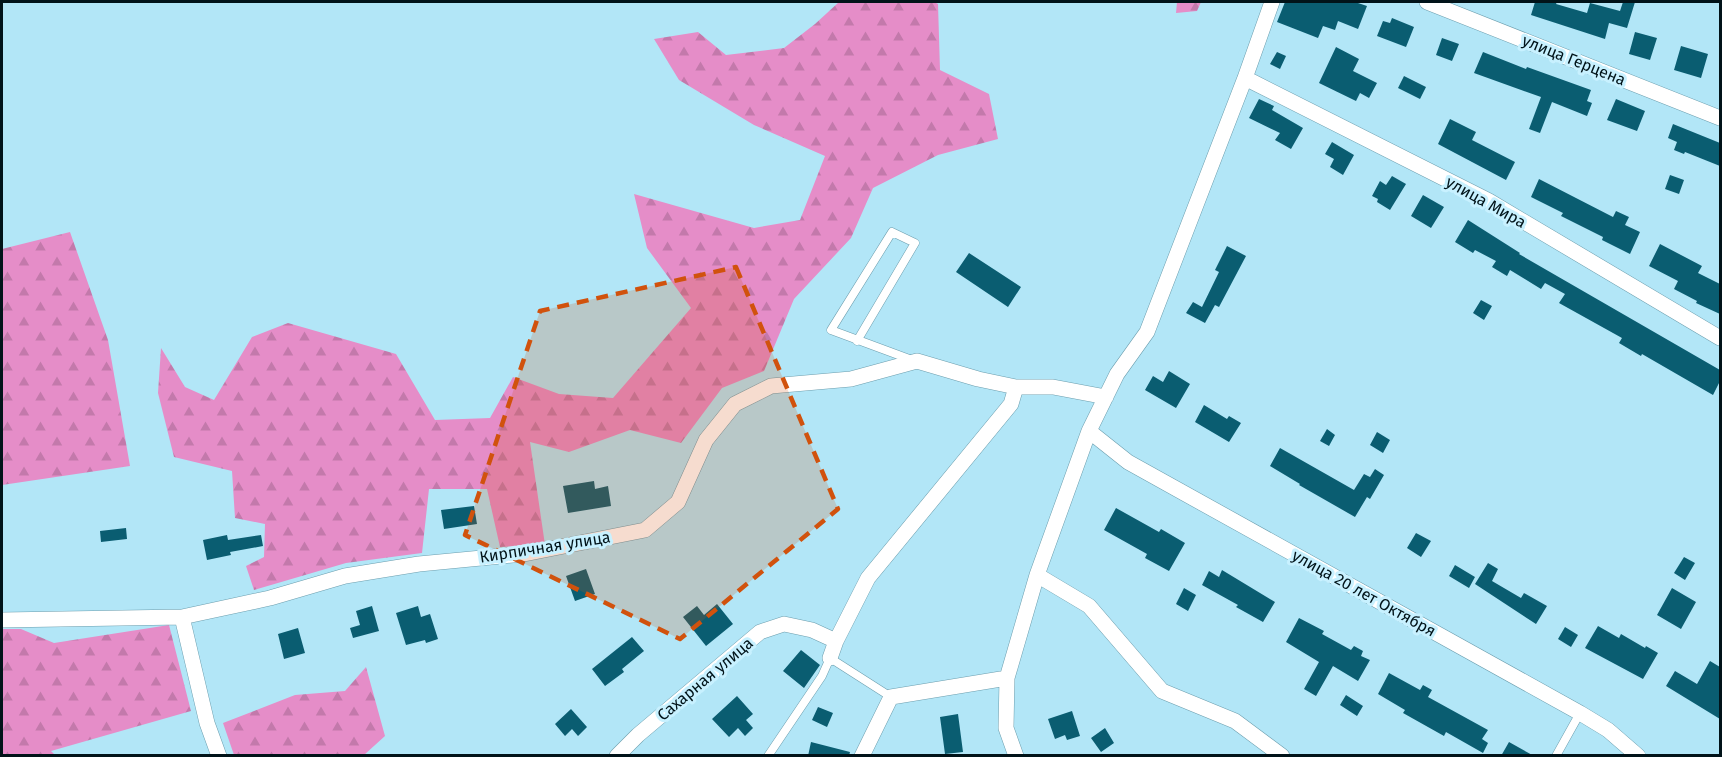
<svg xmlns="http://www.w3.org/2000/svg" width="1722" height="757" viewBox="0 0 1722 757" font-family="'Fira Sans',sans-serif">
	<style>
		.forest { fill: url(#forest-firs) }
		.building { fill: #0a5d71 }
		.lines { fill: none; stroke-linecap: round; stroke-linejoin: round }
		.lane-casing { stroke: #6c9eae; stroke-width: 9 }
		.street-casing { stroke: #6c9eae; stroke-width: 16 }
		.lane { stroke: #fff; stroke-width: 8 }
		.street { stroke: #fff; stroke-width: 15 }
		.marked { fill: #d1520d; fill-opacity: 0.2; stroke: #d1520d; stroke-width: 4.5; stroke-dasharray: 12 8; stroke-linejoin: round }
		.labels { text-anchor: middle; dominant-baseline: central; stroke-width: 6; stroke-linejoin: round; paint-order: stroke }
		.street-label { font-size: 16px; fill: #011319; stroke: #c8f1ff }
	</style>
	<defs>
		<pattern id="forest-firs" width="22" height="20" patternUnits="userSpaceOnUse" patternTransform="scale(1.5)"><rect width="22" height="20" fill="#e58dc8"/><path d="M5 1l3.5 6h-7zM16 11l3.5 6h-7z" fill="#c379ab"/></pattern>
	</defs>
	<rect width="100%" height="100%" fill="#b2e6f7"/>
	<!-- forest -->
	<path class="forest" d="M839,2H934L938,4L940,70L989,94L998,139L938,155L873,188L851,238L794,299L764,371L722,388L681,443L630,430L569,452L530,442L545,545L500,547L487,489H429L422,553L346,563L254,590L246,566L264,557L265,524L235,518L232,471L174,457L158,393L161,348L185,387L214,400L252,337L288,323L396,354L435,420L490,418L513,377L559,394L613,398L691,308L647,248L634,194L754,228L800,220L825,156L754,125L679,80L654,39L698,32L726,55L784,48L815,24Z
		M1177,2H1201L1197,11L1176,13Z
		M70,232L108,340L130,466L2,485V249Z
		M169,625L191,711L51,751L55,755H2V629H21L54,643Z
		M366,667L385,736L364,755H234L223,723L295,695L345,691Z"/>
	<!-- building -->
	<path class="building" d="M1285,2H1355L1367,6L1358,29L1338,21L1335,30L1323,26L1318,38L1277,22Z
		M1535,2H1557L1556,4L1587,13L1590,3L1620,11L1623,2H1635L1627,28L1609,23L1605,39L1531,15Z
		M1392,18L1414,27L1406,47L1377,36L1383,21L1390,23Z
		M1635,32L1657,38L1650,60L1629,54Z
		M1442,38L1459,44L1452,61L1436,55Z
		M1681,46L1708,54L1701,78L1674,70Z
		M1336,47L1359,59L1353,71L1377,83L1369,98L1360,93L1356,101L1319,83Z
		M1277,52L1286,56L1280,69L1270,64Z
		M1483,52L1526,69L1527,67L1591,90L1587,101L1592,103L1587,116L1552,102L1540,133L1529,129L1541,97L1474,73Z
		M1404,76L1426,87L1420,99L1398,88Z
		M1259,99L1274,106L1272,110L1303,128L1291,149L1275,140L1280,133L1249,118Z
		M1616,99L1645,111L1637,131L1607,120Z
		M1450,119L1476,132L1472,140L1515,162L1506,180L1438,144Z
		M1673,124L1720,143V166L1685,152L1684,154L1674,150L1677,142L1668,138Z
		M1332,142L1354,155L1343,175L1330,167L1334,159L1325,154Z
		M1670,175L1684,180L1679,194L1665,189Z
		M1392,176L1406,184L1390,210L1377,202L1378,199L1372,196L1380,181L1386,185Z
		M1539,179L1613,217L1616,211L1629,217L1625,225L1640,232L1630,254L1602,240L1603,237L1561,216L1563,213L1531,197Z
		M1423,195L1444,207L1431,228L1411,216Z
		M1468,220L1520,253L1519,254L1720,370V381L1713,395L1642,354L1641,356L1619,343L1622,338L1559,303L1565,294L1545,283L1541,289L1510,270L1507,276L1492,267L1496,261L1475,250L1473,253L1455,242Z
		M1660,244L1702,266L1698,273L1720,284V314L1696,303L1697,301L1674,289L1678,281L1649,266Z
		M1227,246L1246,256L1219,307L1215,305L1205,323L1186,313L1193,302L1202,307L1219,272L1215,270Z
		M969,253L1021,287L1008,307L956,272Z
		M1481,300L1492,306L1484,320L1473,313Z
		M1169,371L1190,384L1176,408L1145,390L1153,376L1163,382Z
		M1204,405L1227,419L1229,416L1241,423L1229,442L1195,422Z
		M1327,429L1335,435L1329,446L1320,441Z
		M1377,432L1390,440L1383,453L1370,445Z
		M1280,448L1354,490L1364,474L1370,477L1375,469L1384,475L1370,499L1367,497L1355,517L1299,485L1300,484L1270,466Z
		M594,481L595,489L608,486L611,506L568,513L563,486Z
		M474,506L477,524L444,529L441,510Z
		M1116,508L1159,532L1161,529L1185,543L1169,571L1145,558L1147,554L1104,530Z
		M126,528L127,539L101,542L100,531Z
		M1416,533L1431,541L1421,557L1407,548Z
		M227,535L228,540L261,535L263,546L230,552L231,555L207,560L203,540Z
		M1684,557L1695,563L1685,580L1674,573Z
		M1488,563L1498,569L1492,581L1521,598L1524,593L1547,606L1536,624L1475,584Z
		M1455,565L1475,577L1469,588L1449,576Z
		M586,569L595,594L575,601L566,576Z
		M1222,570L1275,602L1263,622L1236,607L1238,605L1202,585L1209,571L1219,577Z
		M1184,588L1196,595L1188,611L1176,604Z
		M1672,588L1696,602L1681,629L1657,615Z
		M717,604L733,624L706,646L683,617L697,606L704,615Z
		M372,606L379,631L353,638L350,628L360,625L356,611Z
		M418,606L421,617L430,614L438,639L426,643L425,640L406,645L396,613Z
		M1299,618L1324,631L1322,634L1351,650L1354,646L1363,651L1361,656L1370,660L1358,681L1333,666L1316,696L1304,689L1319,662L1286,642Z
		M1598,626L1619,638L1621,634L1645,648L1646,646L1658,653L1643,679L1585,648Z
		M1565,627L1578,635L1571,647L1558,639Z
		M298,628L305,653L284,659L278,634Z
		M632,637L644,651L622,669L624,672L605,686L592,669Z
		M801,650L820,665L804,688L783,671Z
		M1710,661L1720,667V719L1666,686L1675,671L1697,684Z
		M1389,673L1420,690L1423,685L1432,690L1428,697L1488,730L1482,739L1488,743L1483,753L1446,732L1444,736L1403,713L1405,710L1378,694Z
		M1346,695L1363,706L1357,716L1340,705Z
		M737,696L753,714L746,720L753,728L745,736L738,728L729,737L712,719Z
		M818,707L833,713L827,727L812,720Z
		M571,709L587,727L578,736L572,729L565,736L555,724Z
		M1072,711L1080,736L1067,740L1065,735L1055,739L1048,719Z
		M958,714L963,752L945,754L940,717Z
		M1105,728L1114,743L1101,752L1091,738Z
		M811,742L850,752L849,756H808Z
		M1509,742L1534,756H1501Z"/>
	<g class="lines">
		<defs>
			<path id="lane" d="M857,341L915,243L892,232L831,330L912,360
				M768,756L822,676L830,658L891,697
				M1556,756L1580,713"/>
			<path id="street" d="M1427,2L1720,118
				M1245,78L1489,201L1720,338
				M1089,431L1128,462L1580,713L1608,730L1638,756
				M1037,575L1089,606L1162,691L1235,721L1282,756
				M182,617L207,723L219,756
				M2,620L182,617L270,598L345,576L419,564L524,554L645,530L678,502L706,440L735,404L771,386L851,379L917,361L978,379L1016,387
				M830,658L836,641L868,578L1011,404L1016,387H1053L1106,397
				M617,756L638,735L760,632L784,624L812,630L836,641
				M862,756L891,697L1007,678
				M1016,756L1006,728L1007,678L1037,575L1089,431L1117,374L1147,332L1245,78L1272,2"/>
		</defs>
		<!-- lane casing -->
		<use href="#lane" class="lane-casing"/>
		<!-- street casing -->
		<use href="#street" class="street-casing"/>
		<!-- lane -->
		<use href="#lane" class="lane"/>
		<!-- street -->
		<use href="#street" class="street"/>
	</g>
	<!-- marked area -->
	<path class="marked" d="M736,267L838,509L680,639L465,535L540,311Z"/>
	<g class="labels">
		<!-- street labels -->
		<g class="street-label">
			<text transform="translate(1574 60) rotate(22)">улица Герцена</text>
			<text transform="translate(1486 202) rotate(29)">улица Мира</text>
			<text transform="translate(545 547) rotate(-9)">Кирпичная улица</text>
			<text transform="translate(1364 593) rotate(29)">улица 20 лет Октября</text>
			<text transform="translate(705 679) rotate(-40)">Сахарная улица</text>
		</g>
	</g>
	<!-- border -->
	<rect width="1722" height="757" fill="none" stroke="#011319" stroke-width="6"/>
</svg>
